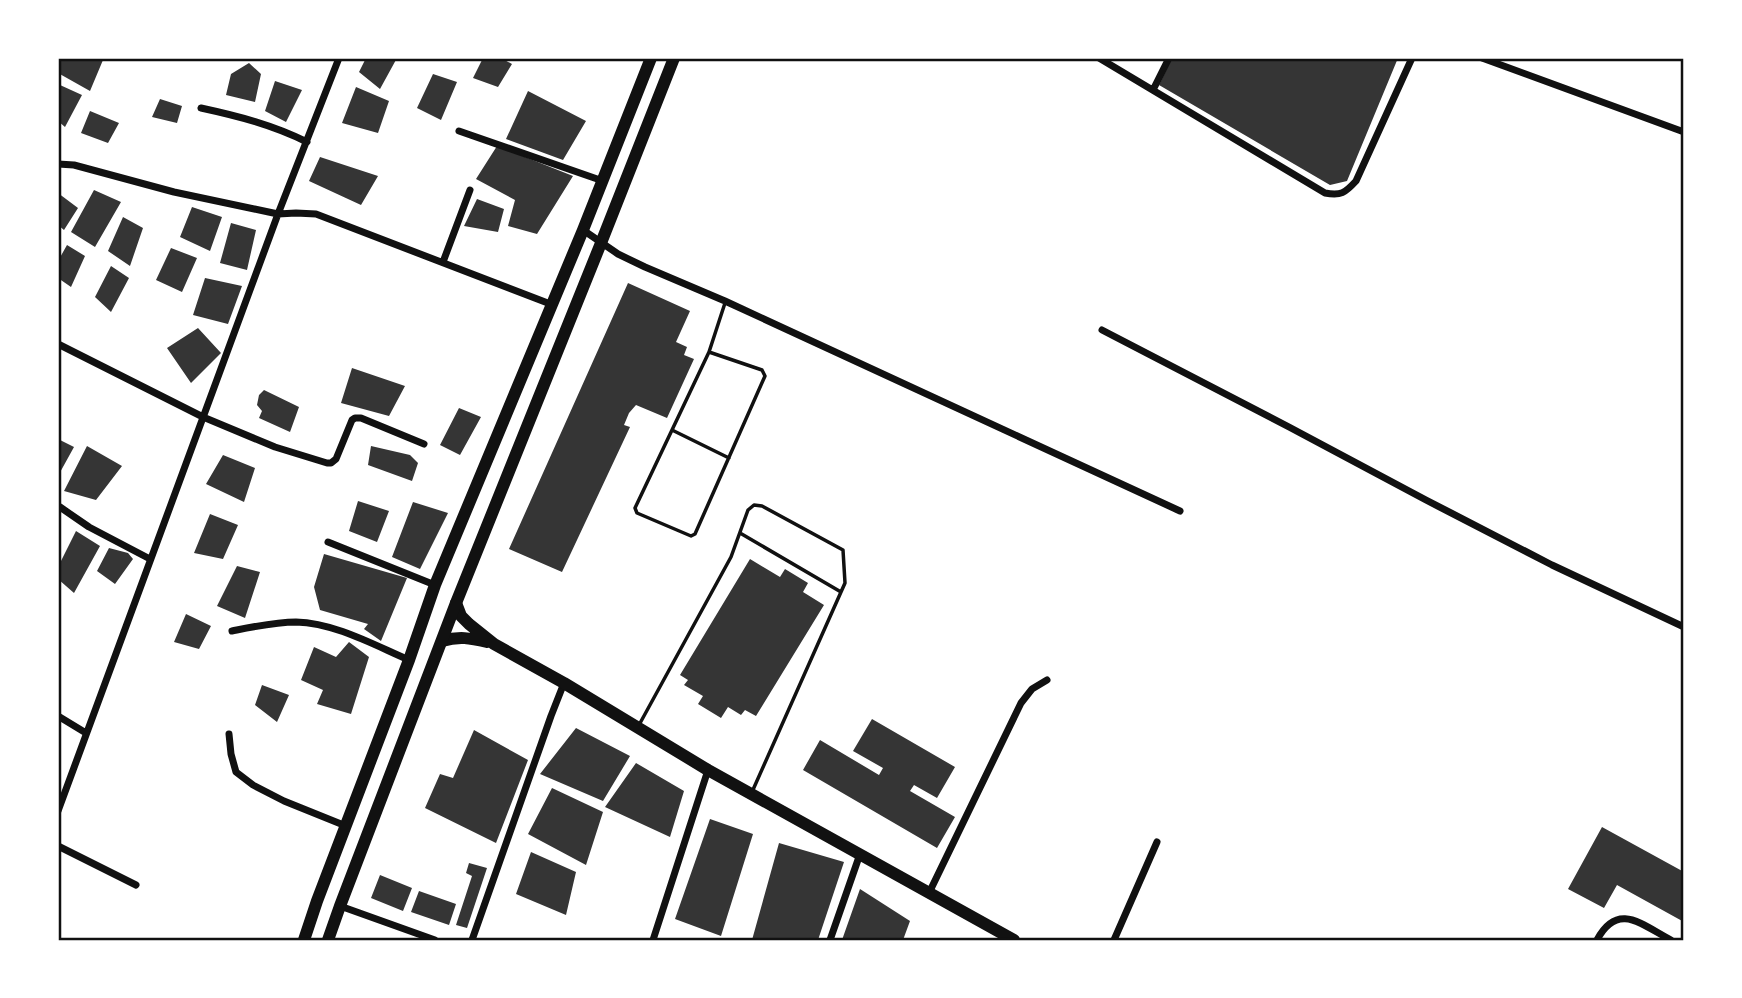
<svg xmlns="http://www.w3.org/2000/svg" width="1742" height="998" viewBox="0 0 1742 998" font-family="'Roboto Serif',serif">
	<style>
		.building { fill: #353535 }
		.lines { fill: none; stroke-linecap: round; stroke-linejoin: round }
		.service { stroke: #111; stroke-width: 3.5 }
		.minor { stroke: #111; stroke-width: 7 }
		.primary { stroke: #111; stroke-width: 12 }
		.trunk { stroke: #111; stroke-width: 12 }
		.neatline { fill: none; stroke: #111; stroke-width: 2.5 }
	</style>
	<rect width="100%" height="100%" fill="#fff"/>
	<!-- building -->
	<path class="building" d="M58,58H97L103,60L90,91L58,73Z
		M366,58H397L380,89L359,72Z
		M483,58H501L512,64L498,87L473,78Z
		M1172,58H1398L1347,181L1330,185L1159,85Z
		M249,63L261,74L255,102L226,95L231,74Z
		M433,74L457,82L441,120L417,108Z
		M275,81L302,90L286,122L265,111Z
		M60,85L82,95L65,127L58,121V91Z
		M356,87L389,101L378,133L342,123Z
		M528,91L586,121L563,160L506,139Z
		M160,99L182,106L177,123L152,117Z
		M90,111L119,123L108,143L81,133Z
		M497,146L573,176L537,234L508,226L515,200L476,179Z
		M320,157L378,176L361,205L309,181Z
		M94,190L121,202L95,247L71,232Z
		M58,193L78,208L64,230L58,225Z
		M477,199L504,209L498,232L464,226Z
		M192,207L222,217L210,251L180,237Z
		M123,217L143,228L130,266L108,251Z
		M231,223L256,230L247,270L220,263Z
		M67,245L85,256L71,287L58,278V261Z
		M171,248L197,258L182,292L156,280Z
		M111,266L129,278L111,312L95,297Z
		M205,278L242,286L228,324L193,315Z
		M628,283L690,311L676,342L687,347L684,355L694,359L667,418L636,405L629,413L624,425L630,427L562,572L509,549Z
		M198,328L221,353L191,383L167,348Z
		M352,368L405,386L389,416L341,403Z
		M264,390L299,407L290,432L259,418L262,411L257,405L259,395Z
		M459,408L481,417L460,455L440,445Z
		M58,439L74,447L58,476Z
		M87,446L122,466L96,500L64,491Z
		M371,446L410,455L418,463L412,481L368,465Z
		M223,455L255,468L244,502L206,484Z
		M358,501L389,511L377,542L349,531Z
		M413,502L448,513L420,569L392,557Z
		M210,514L238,525L223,559L194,553Z
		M76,531L100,546L74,593L58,579V567Z
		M109,548L128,553L133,559L115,584L97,571Z
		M324,554L407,578L381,641L364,629L368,624L320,610L314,587Z
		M750,559L780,577L785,569L808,583L803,592L824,605L756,716L745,710L741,715L728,707L721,718L698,704L703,696L684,685L688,680L680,675Z
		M237,566L260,572L245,618L217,606Z
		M186,614L211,626L199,649L174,642Z
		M349,642L369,657L351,714L317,704L323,690L301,680L314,647L336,657Z
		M262,685L289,695L277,722L255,705Z
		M872,719L955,767L937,798L914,785L910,791L955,817L937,848L803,770L820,740L879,775L883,768L853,751Z
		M576,728L630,756L603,801L540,774Z
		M474,730L528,760L496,843L425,808L440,774L453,778Z
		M636,763L684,791L670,837L605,807Z
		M552,788L603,812L586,865L528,834Z
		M710,819L753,834L721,936L675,919Z
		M1602,827L1684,872V922L1617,885L1604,908L1568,889Z
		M779,843L844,862L818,940H752Z
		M531,852L576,872L566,915L516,894Z
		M469,863L487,868L467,928L456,925L472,876L466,873Z
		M380,875L412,888L403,911L371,898Z
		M860,889L910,921L903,940H842Z
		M419,891L456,904L449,925L411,912Z"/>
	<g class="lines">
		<!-- service -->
		<path class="service" d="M709,352L762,370L765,376L695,534L691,536L637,513L635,508L709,352L725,303
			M672,430L729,458
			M740,533L841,592
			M639,725L731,557L748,510L754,505L762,506L843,550L845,583L752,792"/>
		<!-- minor -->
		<path class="minor" d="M1099,58L1325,193C1341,196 1345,193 1356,181L1412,58
			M1482,58L1684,132
			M1153,90L1169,58
			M201,108C238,116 273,125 307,142
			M459,131L603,181
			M58,164L74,165L174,192L278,214L296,213L316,214L553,305
			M583,230L618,254L645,267L725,301L1180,511
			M443,262L470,190
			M1102,330L1289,427L1426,500L1552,565L1684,627
			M58,344L203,417L275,447L327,463H331L336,459L352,420L355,418H361L424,444
			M60,507L89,527L150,559
			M328,542L435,585
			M232,631C252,627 275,622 296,622C335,623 374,645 409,660
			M58,716L86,733
			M229,734L231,754L236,772L253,785L284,801L346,826
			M58,811L278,214L339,58
			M58,846L136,885
			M929,893L1021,703L1032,689L1047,680
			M340,906L435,940
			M472,940L551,716L564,683
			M653,940L708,770
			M830,940L860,854
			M1114,940L1157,842
			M1597,940C1618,901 1642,925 1671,940"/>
		<!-- primary -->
		<path class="primary" d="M456,603L461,616L469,624L494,644L564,683L708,770L1014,940
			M442,641C459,636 470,638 487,642"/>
		<!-- trunk -->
		<path class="trunk" d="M304,940L317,901L409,660L435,585L583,230L651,58
			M328,940L340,906L456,603L601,243L674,58"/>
	</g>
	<!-- border -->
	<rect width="1742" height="998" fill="none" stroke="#ffffff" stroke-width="119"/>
	<rect x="60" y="60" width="1622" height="879" class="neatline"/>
</svg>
